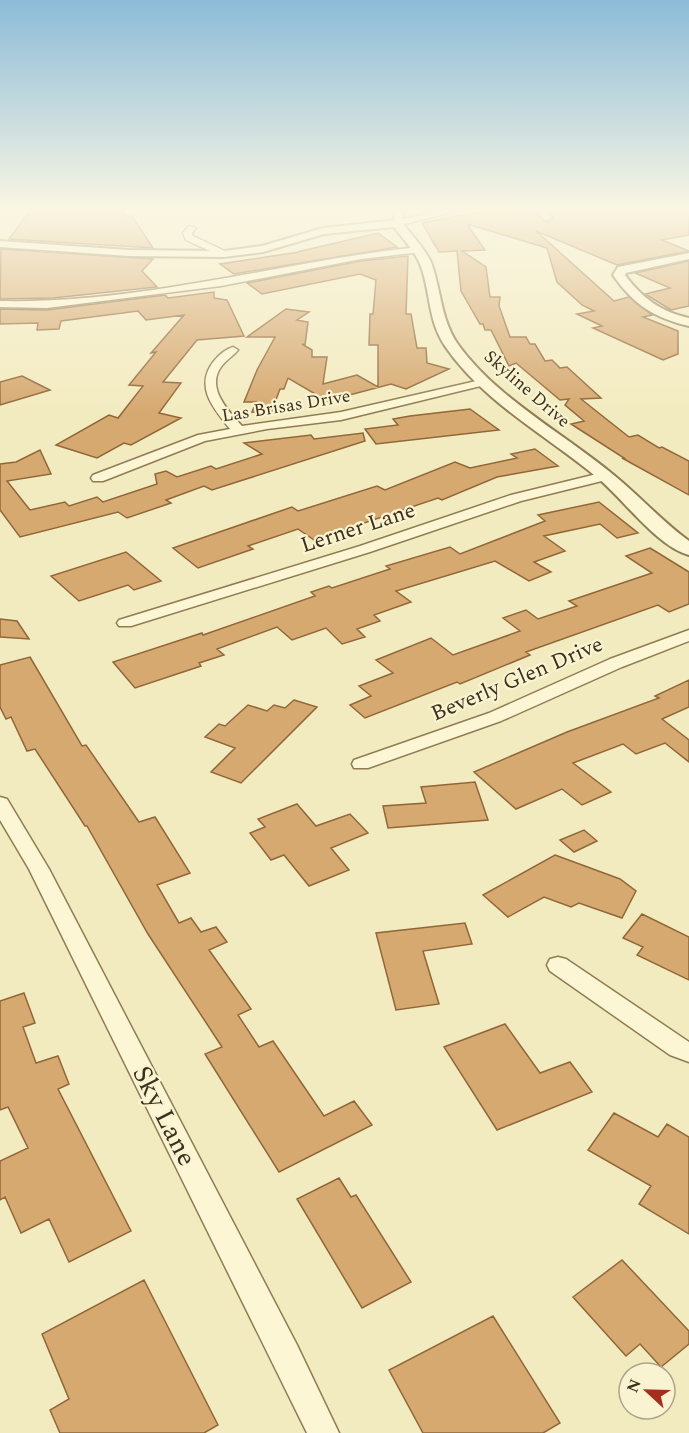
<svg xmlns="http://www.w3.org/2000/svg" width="689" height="1433" viewBox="0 0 689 1433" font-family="Spectral,serif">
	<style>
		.building { fill: #d6a971; stroke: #916738; stroke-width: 1.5 }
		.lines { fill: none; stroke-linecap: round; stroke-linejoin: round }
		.minor-casing { stroke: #8f7c55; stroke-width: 3 }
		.tertiary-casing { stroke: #8f7c55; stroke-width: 4 }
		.minor { fill: #fdf6d4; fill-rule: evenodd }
		.tertiary { fill: #fdf6d4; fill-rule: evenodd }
		.labels { text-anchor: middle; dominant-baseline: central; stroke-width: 4.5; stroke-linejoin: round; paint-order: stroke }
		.far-street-label { font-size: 18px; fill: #3c301c; stroke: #f9f3d1 }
		.street-label { font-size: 22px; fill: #3c301c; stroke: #f9f3d1 }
		.near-street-label { font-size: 27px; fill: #3c301c; stroke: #f9f3d1 }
	</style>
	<rect width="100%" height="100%" fill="#f3ebc0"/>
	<!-- building -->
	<path class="building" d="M30,211H123L124,216H132L153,248L9,239Z
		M483,211H535L546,222L554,218L548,211H689V235L662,240L689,251L617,265L536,231L614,301L629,297L652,315L643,317L678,331V354L663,360L593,328L602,326L577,314L594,311L582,305L557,282L547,248L467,224L485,250L462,251L486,267L490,297H500L499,306L510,337H526L530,344H535L545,361L552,360L560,368L567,367L601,398L581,399L629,437L638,435L659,448L662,447L689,461V495L622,458H624L571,424L584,421L565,405L569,399L560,400L516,363L509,366L491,330H485L483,324H480L461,291L457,251L439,252L422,223Z
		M378,233L397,247L234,274L220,264L299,252H297Z
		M1,249L153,259L142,271L157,287L53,298L0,299Z
		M408,256L406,314H411L417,348H426L427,363L449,369L406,389L391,384L327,401L288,378L284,389H280L271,413L252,412L256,402H244L257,370L275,337H247L286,309L309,312L297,320L308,322L305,345L302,344L312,350V357H327L323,384L357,375L378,387V345H369L370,314H373L376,280L360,274L262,294L247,283L361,261Z
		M689,261V306L671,310L645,294L670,288L635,273Z
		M214,292V298L227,300L244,336L197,340L163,382L181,383L159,413L181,418L131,445L124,443L97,458L56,445L109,415L118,418L143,386L129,385L156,352L151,353L184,315L146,320L138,311L61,321L59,329L37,330L38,323L0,324V309L47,310L165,295L168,298Z
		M22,376L50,390L0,405V382Z
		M470,409L499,430L376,444L365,429L398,425L393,419L410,416Z
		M363,433L365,441L212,490L204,486L166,500L171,503L127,518L118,512L20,537L0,510V464L16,462L40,450L51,474L7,481L30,510L65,502L69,506L97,497L103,502L157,484L155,474L166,471L177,477L211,466L216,469L262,454L244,443L311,435L314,439Z
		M535,449L558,466L497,477L442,500L438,498L314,540L298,529L248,546L253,549L198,568L173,548L292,507L298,511L377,486L385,490L455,462L470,468L517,458L511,454Z
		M599,502L638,533L617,538L600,524L544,536L565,551L534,562L551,572L529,581L495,561L396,591L411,602L374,615L380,621L357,629L365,637L342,644L326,628L292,640L277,627L217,649L224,655L199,663L201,666L135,688L113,662L202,633L203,635L315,596L311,592L329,586L332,588L390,569L386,566L450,547L460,554L545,521L538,515Z
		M650,548L689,572V604L669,612L658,605L526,652L530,655L460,684L457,682L365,718L350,705L371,696L359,686L393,673L376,660L431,638L453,655L520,631L503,618L526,610L538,619L577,606L569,601L652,573L626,556Z
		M126,552L161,581L134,590L128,585L79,601L51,576Z
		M0,619L17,621L29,639L0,637Z
		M30,657L82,746L86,745L139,822L155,817L190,873L157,885L179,923L191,918L201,932L216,927L227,942L209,950L251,1009L238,1015L259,1047L273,1041L324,1116L354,1101L372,1125L279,1172L205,1054L222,1047L148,934L87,826H85L35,749L27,751L11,717L6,719L0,707V665Z
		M689,680V707L662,719L689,740V762L665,743L636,754L623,744L573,763L611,792L582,805L562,789L516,809L474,772L567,732L659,698L655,696Z
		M294,700L317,707L241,783L211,772L235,748L205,737L219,724L225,726L248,705L267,711L274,705L285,708Z
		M475,782L488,820L388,828L383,806L426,803L421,787Z
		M297,804L316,826L350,814L368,833L331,848L349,870L309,886L284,855L271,860L250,833L265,827L258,819Z
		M584,830L597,841L574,852L560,840Z
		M555,855L620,879L636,891L622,918L579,903L571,907L544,897L508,917L483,895Z
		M642,914L689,937V980L637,955L643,947L623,938Z
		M465,923L472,944L423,951L439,1004L396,1010L376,933Z
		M24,993L35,1023L23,1027L36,1063L58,1056L69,1084L58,1089L131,1231L69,1262L49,1219L21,1233L5,1197L0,1200V1161L28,1148L8,1107L0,1110V1001Z
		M505,1024L540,1073L570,1062L592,1092L497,1130L444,1047Z
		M614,1113L658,1137L667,1124L689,1137V1234L639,1204L651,1186L588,1150Z
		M339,1178L351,1197L356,1195L411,1282L362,1308L297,1199Z
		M622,1260L689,1331V1344L661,1367L640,1344L626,1356L573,1297Z
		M144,1280L218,1425L204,1433H60L50,1410L69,1399L42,1334Z
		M493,1316L560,1423L543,1433H423L389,1370Z"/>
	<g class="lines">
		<defs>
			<path id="minor" d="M395,211H403L402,219L442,211H456L397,226L393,223Z
				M537,211H545L552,218L545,220Z
				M189,226L196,228L192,233L193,236L227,252V256H221L186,240L183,233Z
				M418,247L423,250L421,252L361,259L221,286L47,308L0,307V301C141,304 279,262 418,247Z
				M233,347L238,350C233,356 226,360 221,367C206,388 228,411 242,426L341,412L485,379L491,382L489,384L341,420L267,429L205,441L103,481H93L91,478L93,475L198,435L230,429C213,408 194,386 214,361C219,355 226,349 233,347Z
				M605,472L610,473L612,476L610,479L521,501L370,552L131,626H119L117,623L119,620L360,546L511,495Z
				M689,630V641L622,667L501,721L368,768H354L352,764L354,760L489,713L610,659Z
				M0,797L7,799L49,869L297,1345L339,1433H307L29,869L0,820Z
				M558,957L566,959L689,1042V1062L670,1055L550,971L547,965L550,959Z"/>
			<path id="tertiary" d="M397,220L401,221C410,234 427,250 432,265C441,291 441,319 457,343C494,396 561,432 610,472C638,494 660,520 689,541V555C658,547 624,500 599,479C548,436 484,403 445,346C427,319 431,291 420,264C415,251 402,238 394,227L324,234L263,252L224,257L129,256L0,247V241L129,250L224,251L262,246L323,228Z
				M689,253V259L626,273L625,275C642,298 661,312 689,318V326C654,318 633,304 613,275L618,267Z"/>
		</defs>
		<!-- minor casing -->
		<use href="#minor" class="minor-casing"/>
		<!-- tertiary casing -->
		<use href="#tertiary" class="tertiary-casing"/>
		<!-- minor -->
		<use href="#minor" class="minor"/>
		<!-- tertiary -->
		<use href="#tertiary" class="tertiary"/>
	</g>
	<!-- sky -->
	<linearGradient id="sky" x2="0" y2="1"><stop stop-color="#8cbbd8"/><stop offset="0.51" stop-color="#faf6e3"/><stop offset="1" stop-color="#faf6e3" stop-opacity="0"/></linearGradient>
	<rect width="689" height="411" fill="url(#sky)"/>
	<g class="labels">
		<!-- far-street labels -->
		<g class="far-street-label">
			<text transform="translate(527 389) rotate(41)">Skyline Drive</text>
			<text transform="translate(286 406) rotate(-9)">Las Brisas Drive</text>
		</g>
		<!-- street labels -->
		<g class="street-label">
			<text transform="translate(358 528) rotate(-18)">Lerner Lane</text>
			<text transform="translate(517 679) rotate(-23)">Beverly Glen Drive</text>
		</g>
		<!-- near-street labels -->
		<g class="near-street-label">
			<text transform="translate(164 1116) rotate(63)">Sky Lane</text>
		</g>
	</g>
	<!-- north arrow -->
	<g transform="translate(647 1391) rotate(292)"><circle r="28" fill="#f9f3d1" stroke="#ada589" stroke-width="1.5"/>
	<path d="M0-4.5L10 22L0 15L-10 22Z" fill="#a52f1e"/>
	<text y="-9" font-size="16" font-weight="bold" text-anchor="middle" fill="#3c301c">N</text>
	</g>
</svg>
